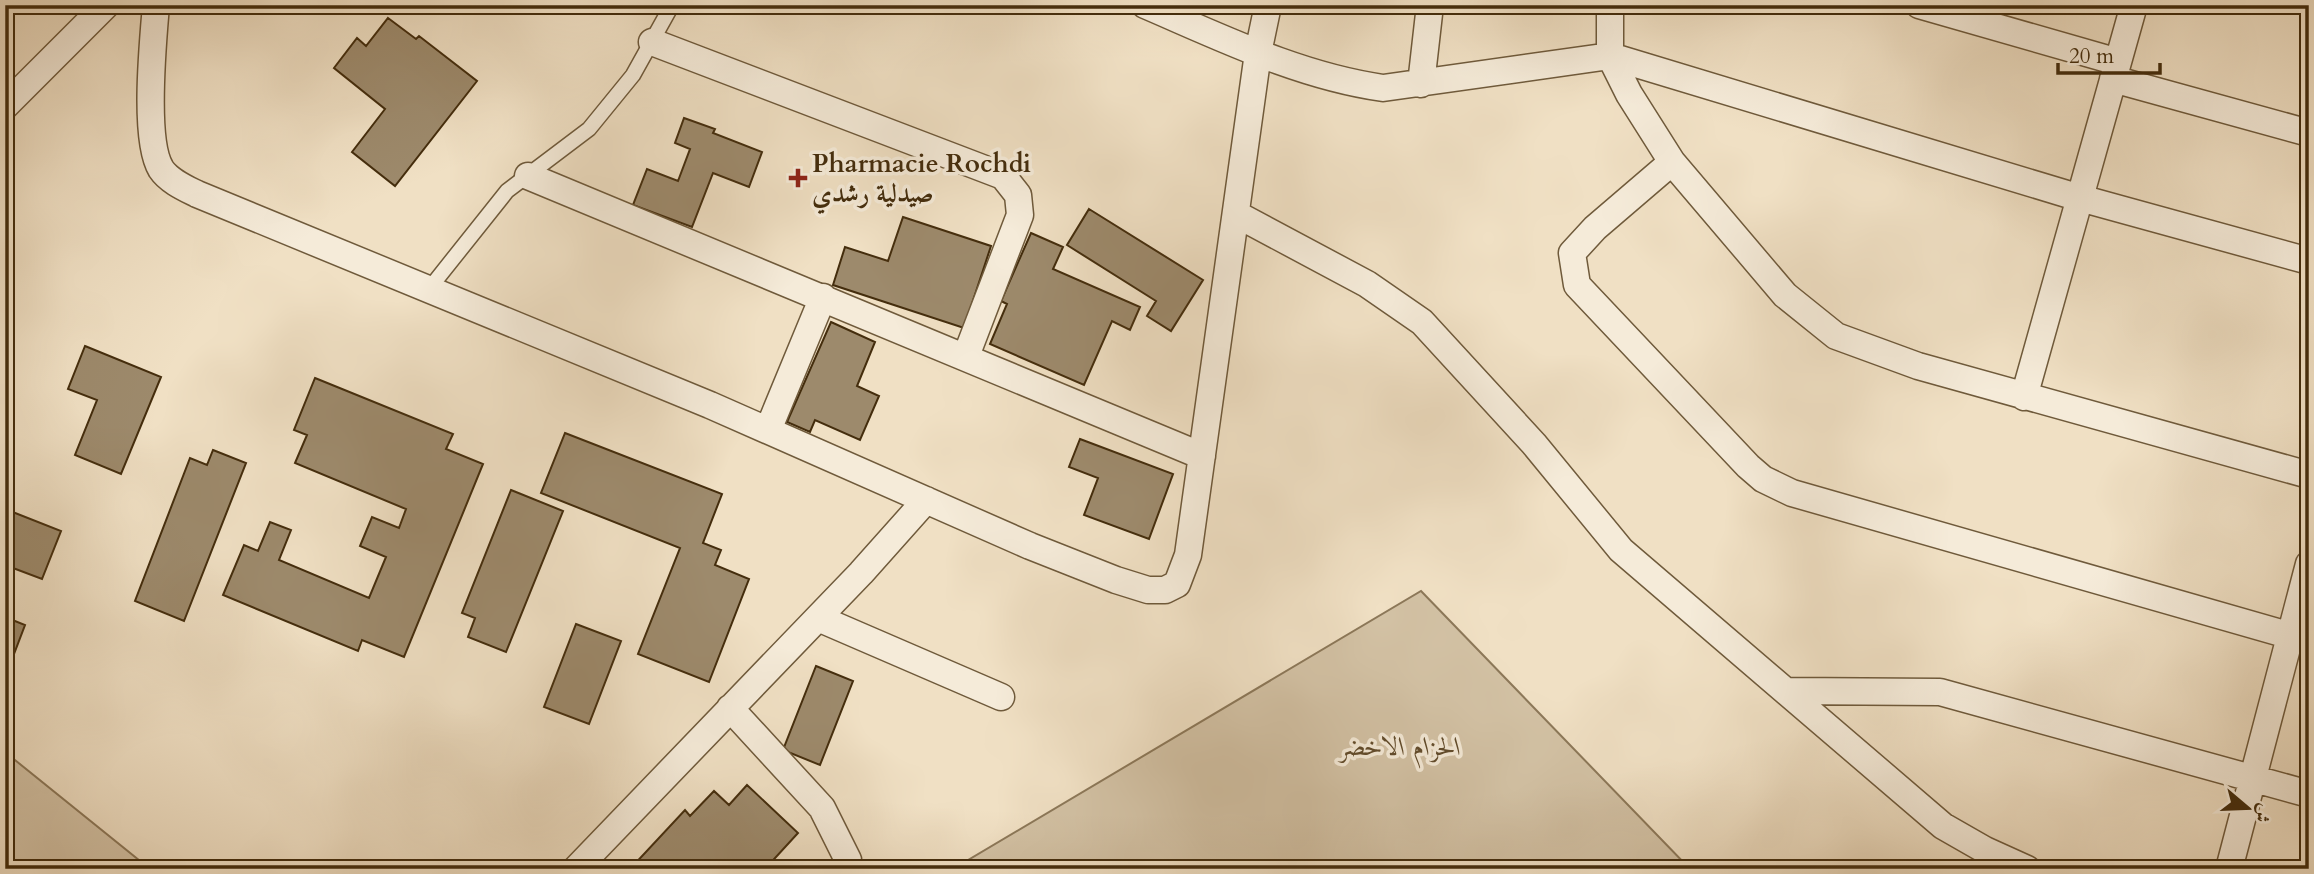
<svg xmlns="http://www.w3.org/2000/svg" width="2314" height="874" viewBox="0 0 2314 874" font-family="Cardo,Amiri,serif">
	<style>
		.green { fill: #d3c2a5; stroke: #8c7859; stroke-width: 2 }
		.building { fill: #9d8a6c; stroke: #442d0d; stroke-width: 2 }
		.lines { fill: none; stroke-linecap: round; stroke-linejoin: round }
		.service-casing { stroke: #6f5a3b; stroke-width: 17 }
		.minor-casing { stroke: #6f5a3b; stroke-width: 29 }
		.service { stroke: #f5ebd9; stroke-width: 14 }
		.minor { stroke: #f5ebd9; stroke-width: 26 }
		.poi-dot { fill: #8f2418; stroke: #f5ebd9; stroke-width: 2.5 }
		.labels { text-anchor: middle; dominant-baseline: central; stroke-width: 7; stroke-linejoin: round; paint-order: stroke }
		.poi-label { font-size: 26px; font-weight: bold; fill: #442d0d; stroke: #f5ebd9; text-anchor: start }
		.park-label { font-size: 26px; font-style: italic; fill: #614b2b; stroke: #f5ebd9 }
	</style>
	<rect width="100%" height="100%" fill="#f0e0c4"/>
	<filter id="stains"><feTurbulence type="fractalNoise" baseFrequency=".00286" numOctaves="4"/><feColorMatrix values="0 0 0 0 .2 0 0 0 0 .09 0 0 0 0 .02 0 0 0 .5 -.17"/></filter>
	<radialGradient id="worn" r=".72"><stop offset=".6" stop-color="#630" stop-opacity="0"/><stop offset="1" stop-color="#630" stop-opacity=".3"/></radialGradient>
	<!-- green -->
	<path class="green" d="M1421,591L1690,869H953Z
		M5,752L150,869H5Z"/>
	<!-- building -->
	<path class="building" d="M388,18L416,39L419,36L477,81L395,186L352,152L385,109L334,68L357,38L366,46Z
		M684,118L715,129L713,133L762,152L749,187L713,173L692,227L633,205L647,169L678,181L690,149L675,143Z
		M1089,209L1203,280L1171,331L1147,316L1156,301L1067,245Z
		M903,217L991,246L964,328L833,285L845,247L888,261Z
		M1031,233L1063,247L1053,269L1140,307L1130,330L1112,321L1084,385L990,344L1007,304L1001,301Z
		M831,322L875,342L857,386L879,396L860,440L815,420L810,432L787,422Z
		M85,346L161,377L121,474L75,455L97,400L68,389Z
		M315,378L453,434L446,449L483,464L404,657L362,640L358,651L223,595L244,545L258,551L270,522L291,530L279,560L369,598L386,557L360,546L372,517L399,528L406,509L295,463L307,435L294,430Z
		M565,433L722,494L703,543L721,550L715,565L749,579L709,682L638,654L680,548L541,493Z
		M1080,439L1173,474L1149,539L1084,515L1098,478L1069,467Z
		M213,450L246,463L184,621L135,601L190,458L207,465Z
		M511,490L563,511L506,652L468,637L475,618L462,613Z
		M5,509L61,531L42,579L5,565Z
		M5,617L25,625L6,675H5Z
		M576,624L621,641L589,724L544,707Z
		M816,666L853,681L820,765L783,750Z
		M747,785L798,833L765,869H630L685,810L690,816L714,791L729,805Z"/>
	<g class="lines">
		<defs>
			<path id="service" d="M429,289L507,191L589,129L633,75L672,5"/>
			<path id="minor" d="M156,5C153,41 143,140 161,169C169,181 185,188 197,194L710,405L1030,546L1116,580L1148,590H1165L1177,584L1188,555L1258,53L1268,5
				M1145,5C1222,38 1299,76 1383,88L1610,56L2080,198L2309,261
				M1610,5V56L1629,94L1672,162L1785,295L1836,336L1918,366L2309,475
				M1919,5L2118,62
				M652,42L1003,176L1018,195L1020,215L966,356
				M2113,79L2309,133
				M1421,84L1430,5
				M5,106L106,5
				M1672,162L1595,228L1572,253L1577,285L1748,466L1763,479L1792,493L2309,641
				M528,176L1202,456
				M1236,214L1367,284L1422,322L1534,444L1621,550L1943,826L1985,850L2027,869
				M2024,397L2134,5
				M768,430L823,297
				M818,618L1001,697
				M1786,691L1940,692L2309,794
				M730,708L822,808L848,860
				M576,869L861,573L926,500
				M2229,869L2309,564"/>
		</defs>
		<!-- service casing -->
		<use href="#service" class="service-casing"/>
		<!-- minor casing -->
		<use href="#minor" class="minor-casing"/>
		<!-- service -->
		<use href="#service" class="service"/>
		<!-- minor -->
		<use href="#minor" class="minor"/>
	</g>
	<!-- markers -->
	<path class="poi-dot" d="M794.5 167.5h7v7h7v7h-7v7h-7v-7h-7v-7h7z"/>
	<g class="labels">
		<!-- poi labels -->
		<g class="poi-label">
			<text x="812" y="163">Pharmacie Rochdi<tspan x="812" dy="30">صيدلية رشدي</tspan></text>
		</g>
		<!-- park labels -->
		<g class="park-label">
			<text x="1400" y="746">الحزام الاخضر</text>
		</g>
	</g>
	<!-- margin -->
	<rect width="2314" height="874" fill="none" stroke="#f0e0c4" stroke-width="28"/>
	<rect x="7" y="7" width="2300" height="860" fill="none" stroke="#442d0d" stroke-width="3.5"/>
	<rect x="14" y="14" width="2286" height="846" fill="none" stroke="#442d0d" stroke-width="2"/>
	<!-- north arrow -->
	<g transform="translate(2248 808) rotate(109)" stroke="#f5ebd9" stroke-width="5" paint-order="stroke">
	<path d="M0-5L12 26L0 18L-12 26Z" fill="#442d0d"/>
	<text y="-10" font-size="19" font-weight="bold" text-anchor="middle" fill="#442d0d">ش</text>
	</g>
	<!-- scale -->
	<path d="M2058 63v10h102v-10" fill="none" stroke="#442d0d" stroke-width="3.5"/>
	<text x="2069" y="63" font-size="21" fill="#442d0d" stroke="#f5ebd9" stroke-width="5" paint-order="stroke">20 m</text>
	<rect width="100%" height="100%" filter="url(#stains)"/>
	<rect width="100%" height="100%" fill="url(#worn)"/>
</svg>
